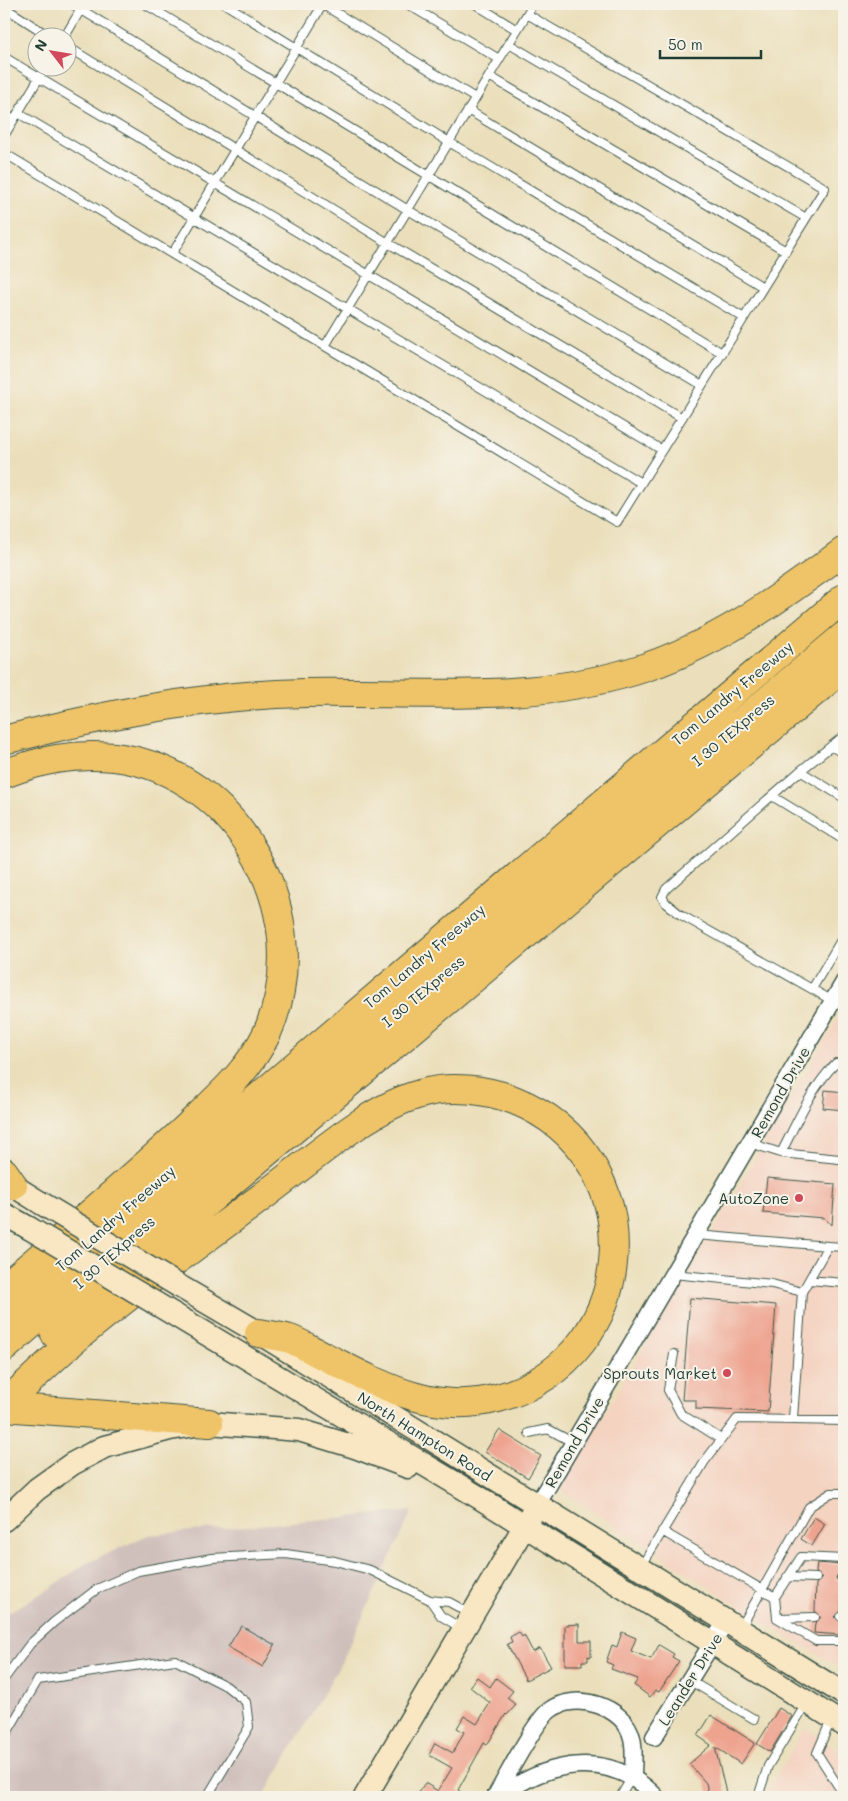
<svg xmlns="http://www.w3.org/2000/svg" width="848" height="1801" viewBox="0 0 848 1801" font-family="Mali,sans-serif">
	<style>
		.built { fill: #f4d3c1 }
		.industrial { fill: #d0c0bc }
		.building { fill: #eea38f }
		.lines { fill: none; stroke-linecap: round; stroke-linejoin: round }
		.lane-casing { stroke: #3e5548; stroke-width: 10 }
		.street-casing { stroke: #3e5548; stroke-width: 19 }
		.secondary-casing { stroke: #3e5548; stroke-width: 25 }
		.highway-casing { stroke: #3e5548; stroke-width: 30 }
		.lane { stroke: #fff; stroke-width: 8 }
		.street { stroke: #fff; stroke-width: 16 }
		.secondary { stroke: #f9e7c3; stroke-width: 22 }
		.highway { stroke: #efc469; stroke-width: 28 }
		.secondary-bridge-casing { stroke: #3e5548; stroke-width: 25; stroke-linecap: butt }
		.secondary-bridge { stroke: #f9e7c3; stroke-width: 22 }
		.poi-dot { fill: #d1495b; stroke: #f7f3e8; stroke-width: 2 }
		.labels { text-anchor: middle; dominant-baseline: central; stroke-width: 4; stroke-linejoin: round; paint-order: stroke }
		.street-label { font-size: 15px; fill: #1f3d34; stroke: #f7f3e8 }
		.poi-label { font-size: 15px; fill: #1f3d34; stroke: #f7f3e8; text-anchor: end }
	</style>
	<rect width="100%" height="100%" fill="#f7f3e8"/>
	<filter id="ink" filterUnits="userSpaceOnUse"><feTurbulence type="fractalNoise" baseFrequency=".02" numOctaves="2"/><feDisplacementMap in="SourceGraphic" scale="10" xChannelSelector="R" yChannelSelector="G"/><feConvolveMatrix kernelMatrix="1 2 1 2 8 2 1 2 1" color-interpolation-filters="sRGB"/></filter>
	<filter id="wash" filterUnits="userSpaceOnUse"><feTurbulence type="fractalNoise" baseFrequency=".0096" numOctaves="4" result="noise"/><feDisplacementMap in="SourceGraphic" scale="20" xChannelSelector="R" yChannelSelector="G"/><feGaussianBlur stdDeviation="1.12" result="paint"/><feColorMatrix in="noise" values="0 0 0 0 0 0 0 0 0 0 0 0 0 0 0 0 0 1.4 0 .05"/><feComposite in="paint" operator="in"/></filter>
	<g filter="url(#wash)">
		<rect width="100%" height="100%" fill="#ebdfbb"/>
		<!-- built -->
		<path class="built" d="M844,1008V1664L839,1667L766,1624L562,1491L563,1484Z
			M805,1727L844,1755V1797H764Z"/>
		<!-- industrial -->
		<path class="industrial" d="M412,1511L341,1663L263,1797H4V1615L49,1589L85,1564L148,1535Z"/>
		<g id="blocks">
			<!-- building -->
			<path class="building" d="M825,1090L844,1092V1110L823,1108Z
				M767,1178L835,1184L832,1225L824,1218L763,1213Z
				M690,1298L776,1305L768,1412L696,1409V1400H682Z
				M499,1430L541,1456L528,1478L485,1452Z
				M814,1517L825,1524L812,1546L801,1539Z
				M817,1563L843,1565V1571L836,1577L837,1580L842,1583L841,1611L835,1617L841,1623L840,1635L814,1633L815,1623L821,1617L815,1611L816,1584L822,1578L816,1572Z
				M579,1624V1641H591V1657L588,1656V1661H582V1665H565V1625Z
				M241,1626L275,1645L263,1667L228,1647Z
				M519,1632L522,1637L524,1635L533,1652L540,1648L551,1667L526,1680L507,1644L512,1642L510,1637Z
				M622,1632L636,1638L631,1651L651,1659L659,1645L674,1654L672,1657L679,1661L659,1692L655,1690L650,1697L634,1685L638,1679L611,1669L613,1665L606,1662L612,1645L617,1647Z
				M477,1677L490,1687L496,1678L513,1691L507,1698L516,1705L507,1715L506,1714L487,1745L484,1743L458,1790L468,1797H415L425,1783L438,1791L452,1768L429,1755L435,1743L453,1753L464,1732L457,1728L464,1716L477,1724L490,1703L470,1687Z
				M779,1708L792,1716L770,1752L757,1744Z
				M711,1715L755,1743L741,1764L715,1747L727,1797H709L706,1783L689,1764L711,1745L698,1736Z"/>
		</g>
	</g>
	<g filter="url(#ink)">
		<use href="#blocks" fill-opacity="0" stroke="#3e5548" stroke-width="1"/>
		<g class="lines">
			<defs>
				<path id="lane" d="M72,4L408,210L702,385
					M145,4L722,353
					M225,4L449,142L744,318
					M322,4L475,98
					M407,4L499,59
					M475,4L517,30
					M4,7L52,38
					M64,38L84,4
					M509,44L806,218
					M68,47L388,243L682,418
					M4,57L662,450
					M489,76L786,251
					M468,110L763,287
					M18,113L641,483
					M4,115L13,121
					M4,136L45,68
					M4,153L617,522L825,188L527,14
					M172,254L323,4
					M325,346L533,4
					M831,746L844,754
					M800,771L844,736
					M772,796L844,840
					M812,989L844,935
					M833,1001L681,915L666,903L662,897L666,889L800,771L844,798
					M750,1143L781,1153L839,1159L844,1157
					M781,1153C797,1122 811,1088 836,1063L844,1065
					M696,1235L828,1246
					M673,1274L772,1284L802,1292
					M809,1280L844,1283
					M674,1354L668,1390L681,1414L721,1439
					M793,1418L802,1292L828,1246L844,1247
					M529,1433L548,1429L574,1443
					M662,1531L775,1597
					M844,1559L801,1557L775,1597L777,1618L816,1641H844
					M641,1567L705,1461L737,1419L844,1421
					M787,1577L816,1578
					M842,1577H844
					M430,1600L441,1616L461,1628
					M841,1617H844
					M777,1618L815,1617
					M741,1627L809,1507L831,1493H844
					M4,1679L30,1644L54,1622L97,1589L138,1571L212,1558L286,1554L335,1561L370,1570L430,1600L449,1602L471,1614
					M689,1680L754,1719
					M831,1720L817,1753L840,1789V1797
					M4,1738L38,1680L175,1660L226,1686L246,1702L249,1727L207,1797
					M620,1797L632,1777
					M758,1797L768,1766L806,1704"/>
				<path id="street" d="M537,1505L844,982
					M654,1737L726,1621
					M495,1797C507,1777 534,1722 550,1710C575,1691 625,1706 632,1738C635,1750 633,1764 633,1776
					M499,1797C549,1760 610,1749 656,1797"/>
				<path id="secondary" d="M4,1180L41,1203
					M4,1214L29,1228
					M179,1286L259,1333L844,1694
					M155,1303L480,1498L844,1725
					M4,1520L37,1489L72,1464L104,1447L170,1429L209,1423L299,1430L355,1447L408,1467
					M365,1797L531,1515"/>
				<path id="highway" d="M4,740C103,715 202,695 305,693C416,691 526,704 634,671C713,647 779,599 844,551
					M4,774C40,760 74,753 114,757C241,772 318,919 267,1033C249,1071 218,1097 189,1125C132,1179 72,1229 13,1280L4,1294
					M4,1172L13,1185
					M4,1314L844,598
					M55,1334L105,1288L844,667
					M4,1348L176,1198L844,636
					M4,1405C30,1381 56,1355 84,1332C144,1282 209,1237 271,1190C314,1158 369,1108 420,1094C451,1085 485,1089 514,1100C655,1156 644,1357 498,1398C433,1416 379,1384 324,1356C313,1351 301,1343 290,1339C280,1336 269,1335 259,1333
					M4,1407L209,1423"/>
			</defs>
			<!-- lane casing -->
			<use href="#lane" class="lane-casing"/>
			<!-- street casing -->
			<use href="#street" class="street-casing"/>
			<!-- secondary casing -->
			<use href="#secondary" class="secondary-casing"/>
			<!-- highway casing -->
			<use href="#highway" class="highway-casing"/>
			<!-- lane -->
			<use href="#lane" class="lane"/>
			<!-- street -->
			<use href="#street" class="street"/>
			<!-- secondary -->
			<use href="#secondary" class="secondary"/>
			<!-- highway -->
			<use href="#highway" class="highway"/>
			<defs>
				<path id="secondary-bridge" d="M41,1203L179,1286
					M29,1228L155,1303"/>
			</defs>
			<!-- secondary-bridge casing -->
			<use href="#secondary-bridge" class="secondary-bridge-casing"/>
			<!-- secondary-bridge -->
			<use href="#secondary-bridge" class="secondary-bridge"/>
		</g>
	</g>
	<!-- markers -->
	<g class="poi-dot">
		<circle cx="799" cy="1198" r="5"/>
		<circle cx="727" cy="1373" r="5"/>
	</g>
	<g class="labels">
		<!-- street labels -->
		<g class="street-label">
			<text transform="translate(732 693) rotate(-40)">Tom Landry Freeway</text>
			<text transform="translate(733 730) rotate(-40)">I 30 TEXpress</text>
			<text transform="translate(424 956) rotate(-40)">Tom Landry Freeway</text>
			<text transform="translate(423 991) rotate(-40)">I 30 TEXpress</text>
			<text transform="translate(780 1092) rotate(-60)">Remond Drive</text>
			<text transform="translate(115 1218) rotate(-41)">Tom Landry Freeway</text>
			<text transform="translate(114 1252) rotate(-41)">I 30 TEXpress</text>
			<text transform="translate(425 1436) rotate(32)">North Hampton Road</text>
			<text transform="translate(574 1442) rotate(-60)">Remond Drive</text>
			<text transform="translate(690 1679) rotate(-58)">Leander Drive</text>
		</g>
		<!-- poi labels -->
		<g class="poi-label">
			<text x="789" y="1198">AutoZone</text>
			<text x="717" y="1373">Sprouts Market</text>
		</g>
	</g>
	<!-- margin -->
	<rect width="848" height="1801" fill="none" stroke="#f7f3e8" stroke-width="20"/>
	<!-- north arrow -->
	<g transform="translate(52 52) rotate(301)"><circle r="24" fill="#f7f3e8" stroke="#a1aaa0"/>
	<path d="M0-4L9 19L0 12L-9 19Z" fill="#d1495b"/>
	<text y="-8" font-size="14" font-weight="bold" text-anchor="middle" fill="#1f3d34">N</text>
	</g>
	<!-- scale -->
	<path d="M660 50v8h101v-8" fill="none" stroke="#1f3d34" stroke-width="2.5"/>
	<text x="668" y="50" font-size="15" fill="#1f3d34" stroke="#f7f3e8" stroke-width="4" paint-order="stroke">50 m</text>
</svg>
